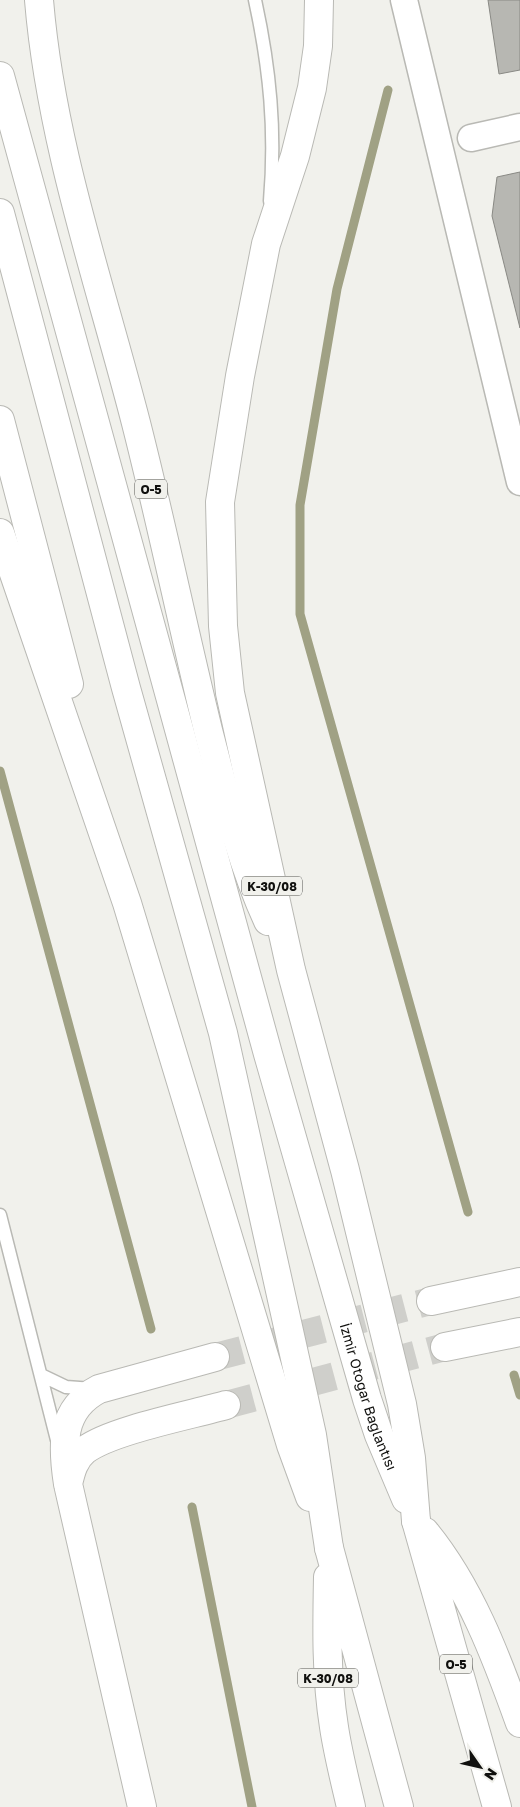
<svg xmlns="http://www.w3.org/2000/svg" width="520" height="1807" viewBox="0 0 520 1807" font-family="'Golos Text',sans-serif">
	<style>
		.lines { fill: none; stroke-linecap: round; stroke-linejoin: round }
		.stream { stroke: #a0a184; stroke-width: 9 }
		.building { fill: #b7b7b2; stroke: #898984 }
		.secondary-tunnel { stroke: #cfcfcb; stroke-width: 28; stroke-dasharray: 28 14; stroke-linecap: butt }
		.service-casing { stroke: #b9b9b4; stroke-width: 15 }
		.minor-casing { stroke: #b9b9b4; stroke-width: 29 }
		.secondary-casing { stroke: #b9b9b4; stroke-width: 30 }
		.primary-casing { stroke: #b9b9b4; stroke-width: 30 }
		.motorway-casing { stroke: #b9b9b4; stroke-width: 30 }
		.service { stroke: #fff; stroke-width: 12 }
		.minor { stroke: #fff; stroke-width: 26 }
		.secondary { stroke: #fff; stroke-width: 28 }
		.primary { stroke: #fff; stroke-width: 28 }
		.motorway { stroke: #fff; stroke-width: 28 }
		.labels { text-anchor: middle; dominant-baseline: central; stroke-width: 4; stroke-linejoin: round; paint-order: stroke }
		.shield { fill: #f1f1ec; stroke: #545451; stroke-width: 1 }
		.shield-label { font-size: 12px; font-weight: bold; fill: #10100e }
		.street-label { font-size: 14px; fill: #10100e; stroke: #f1f1ec }
	</style>
	<rect width="100%" height="100%" fill="#f1f1ec"/>
	<g class="lines">
		<!-- stream -->
		<path class="stream" d="M388,90L337,289L300,505V614L468,1212
			M0,771L151,1329
			M514,1375L520,1395
			M192,1507L252,1807"/>
	</g>
	<!-- building -->
	<path class="building" d="M488,0H520V70L499,74Z
		M520,172V328L492,216L497,177Z"/>
	<g class="lines">
		<!-- secondary-tunnel -->
		<path class="secondary-tunnel" d="M215,1357L431,1301
			M226,1405L445,1347"/>
		<defs>
			<path id="service" d="M255,0C270,69 276,131 270,201
				M0,1215L57,1440
				M41,1375L66,1387L93,1389"/>
			<path id="minor" d="M404,0L520,482
				M471,138L520,127"/>
			<path id="secondary" d="M431,1301L520,1282
				M445,1347L520,1332
				M68,1484C71,1471 74,1459 85,1450C112,1430 191,1415 226,1405
				M142,1807L68,1484C62,1446 60,1409 99,1389L215,1357"/>
			<g id="primary">
				<path d="M39,0C51,145 100,283 136,423C162,525 183,628 208,730C225,795 240,860 268,921"/>
				<path d="M319,0L318,46L312,88L295,156L266,244L240,376L220,502L223,626L230,693L291,970L345,1170L402,1404L411,1458L416,1521"/>
				<path id="s1" d="M0,76L268,1054L367,1399L379,1435L406,1499"/>
				<path d="M0,213L126,688L223,1033L312,1435L329,1548"/>
				<path d="M0,420L69,684"/>
				<path d="M0,533L127,903L291,1445L310,1497"/>
			</g>
			<path id="motorway" d="M416,1521L497,1807
				M425,1532C470,1587 496,1656 520,1723
				M329,1548L399,1807
				M328,1577C327,1627 326,1677 334,1727C338,1754 345,1781 351,1807"/>
		</defs>
		<!-- service casing -->
		<use href="#service" class="service-casing"/>
		<!-- minor casing -->
		<use href="#minor" class="minor-casing"/>
		<!-- secondary casing -->
		<use href="#secondary" class="secondary-casing"/>
		<!-- primary casing -->
		<use href="#primary" class="primary-casing"/>
		<!-- motorway casing -->
		<use href="#motorway" class="motorway-casing"/>
		<!-- service -->
		<use href="#service" class="service"/>
		<!-- minor -->
		<use href="#minor" class="minor"/>
		<!-- secondary -->
		<use href="#secondary" class="secondary"/>
		<!-- primary -->
		<use href="#primary" class="primary"/>
		<!-- motorway -->
		<use href="#motorway" class="motorway"/>
	</g>
	<g class="labels">
		<!-- shield labels -->
		<g class="shield">
			<rect x="135" y="479.5" width="32" height="19" rx="4"/>
			<rect x="242" y="876.5" width="60" height="19" rx="4"/>
			<rect x="440" y="1654.5" width="32" height="19" rx="4"/>
			<rect x="298" y="1668.5" width="60" height="19" rx="4"/>
		</g>
		<g class="shield-label">
			<text x="151" y="489">O-5</text>
			<text x="272" y="886">K-30/08</text>
			<text x="456" y="1664">O-5</text>
			<text x="328" y="1678">K-30/08</text>
		</g>
		<!-- street labels -->
		<g class="street-label">
			<text stroke="none"><textPath href="#s1" startOffset="1371">İzmir Otogar Bağlantısı</textPath></text>
		</g>
	</g>
	<!-- north arrow -->
	<g transform="translate(480 1767) rotate(124)" stroke="#f1f1ec" stroke-width="4" paint-order="stroke">
	<path d="M0-4L9 19L0 12L-9 19Z" fill="#10100e"/>
	<text y="-8" font-size="14" font-weight="bold" text-anchor="middle" fill="#10100e">N</text>
	</g>
</svg>
